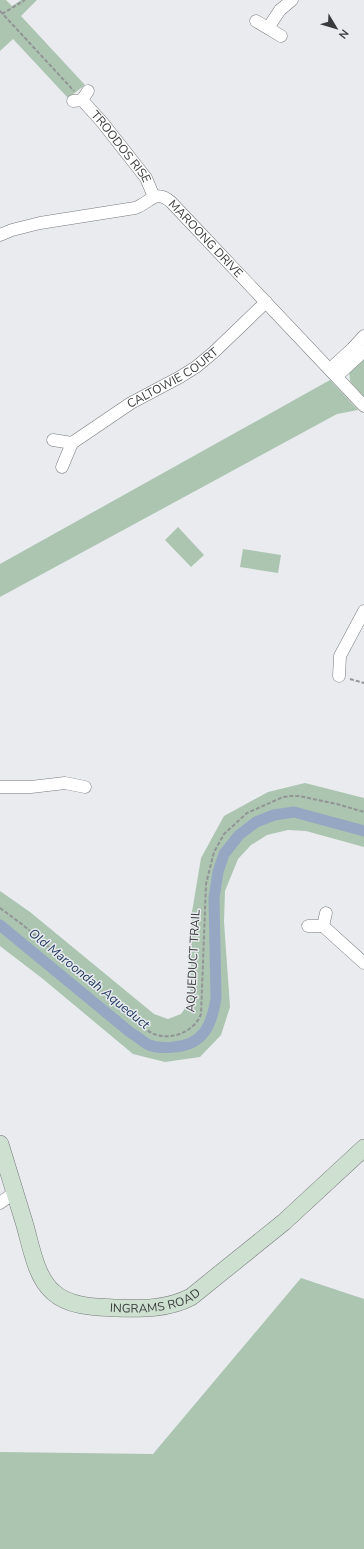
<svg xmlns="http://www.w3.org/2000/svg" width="364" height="1549" viewBox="0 0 364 1549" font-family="'Nunito Sans',sans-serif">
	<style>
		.green { fill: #abc5b1 }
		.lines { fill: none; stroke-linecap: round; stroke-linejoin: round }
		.canal { stroke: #95a7c2; stroke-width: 11 }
		.street-casing { stroke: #787a7c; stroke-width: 13 }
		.secondary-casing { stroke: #787a7c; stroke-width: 18 }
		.path { stroke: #929496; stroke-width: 2; stroke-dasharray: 4 2; stroke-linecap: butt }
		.street { stroke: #fff; stroke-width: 12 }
		.secondary { stroke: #cee1d1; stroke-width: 17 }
		.labels { text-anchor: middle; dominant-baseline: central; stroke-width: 3; stroke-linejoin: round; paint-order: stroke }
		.street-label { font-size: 12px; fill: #393a3b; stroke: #e9ebee }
		.water-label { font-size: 13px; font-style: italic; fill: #223c62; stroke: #e9ebee }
	</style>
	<rect width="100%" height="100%" fill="#e9ebee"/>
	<!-- green -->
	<path class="green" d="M0,0H6L12,6L21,0H37L21,16L85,85L68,98L13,39L0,51Z
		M364,357V397L350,381L349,371Z
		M330,380L358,410L337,414L0,597V564Z
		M178,527L204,555L191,567L165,540Z
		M243,549L281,555L278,573L240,567Z
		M305,783L364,798V847L306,831L288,830L267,835L251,845L238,859L225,891L224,922L230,1007L221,1035L200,1057L165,1062L133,1054L43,979L0,946V891L30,912L154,1014L168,1019L181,1014L190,1001L192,912L201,858L224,816L268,792Z
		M301,1278L364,1299V1549H0V1452L153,1454Z"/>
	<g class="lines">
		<!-- canal -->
		<path class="canal" d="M0,925L131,1033C137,1036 143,1042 149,1045C157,1048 166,1048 174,1047C204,1045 212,1024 216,998L214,898L218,872L224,854L239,835L256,822L274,815L294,812L364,831"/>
		<defs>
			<g id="street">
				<path d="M256,21L281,36"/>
				<path d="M268,28L280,10L292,0"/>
				<path id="s1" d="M82,100L102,122L146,178L154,197"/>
				<path d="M73,101L82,100L88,91"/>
				<path id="s2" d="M0,235L12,230L40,223L135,208C150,203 155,188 171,202L364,406"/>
				<path d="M330,369L352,349L364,336"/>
				<path d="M337,376L364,351"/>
				<path d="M53,440L72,443L62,467"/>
				<path id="s3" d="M72,443L131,403L180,377L196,367L214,352L266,302"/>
				<path d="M339,676L340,656L364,611"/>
				<path d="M0,787H31L65,783L85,787"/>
				<path d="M308,926H323L326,913"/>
				<path d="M323,926L364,963"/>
				<path d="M0,1203L15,1192"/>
			</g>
			<g id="secondary">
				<path id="s4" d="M0,1144C8,1170 16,1196 24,1222C31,1245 35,1276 53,1292C69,1307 96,1307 116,1308C142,1309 168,1309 191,1297L284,1222L364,1148"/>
			</g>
		</defs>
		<!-- street casing -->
		<use href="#street" class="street-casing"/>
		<!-- secondary casing -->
		<use href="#secondary" class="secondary-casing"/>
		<!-- path -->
		<path class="path" d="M0,11L74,91
			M2,14L25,0
			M350,679L364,683
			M0,908L23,925L139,1024C144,1028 149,1032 154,1034C172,1041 195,1031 201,1014L206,884L214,852L224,834L247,813L283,797L291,796H299L337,804L364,812"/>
		<!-- street -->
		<use href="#street" class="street"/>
		<!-- secondary -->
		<use href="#secondary" class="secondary"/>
	</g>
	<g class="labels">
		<!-- street labels -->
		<g class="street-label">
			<text stroke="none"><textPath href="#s1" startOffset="61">TROODOS RISE</textPath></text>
			<text stroke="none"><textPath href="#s2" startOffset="229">MAROONG DRIVE</textPath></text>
			<text stroke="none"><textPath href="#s3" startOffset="120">CALTOWIE COURT</textPath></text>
			<text transform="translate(193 961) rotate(-87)">AQUEDUCT TRAIL</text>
			<text stroke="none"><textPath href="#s4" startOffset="265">INGRAMS ROAD</textPath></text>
		</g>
		<!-- water labels -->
		<g class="water-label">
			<text transform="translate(89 979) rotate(39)">Old Maroondah Aqueduct</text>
		</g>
	</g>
	<!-- north arrow -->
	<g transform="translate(336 28) rotate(128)" stroke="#e9ebee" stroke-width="3" paint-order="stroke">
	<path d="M0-3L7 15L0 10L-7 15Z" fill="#393a3b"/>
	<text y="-6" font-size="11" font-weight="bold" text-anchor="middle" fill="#393a3b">N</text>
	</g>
</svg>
